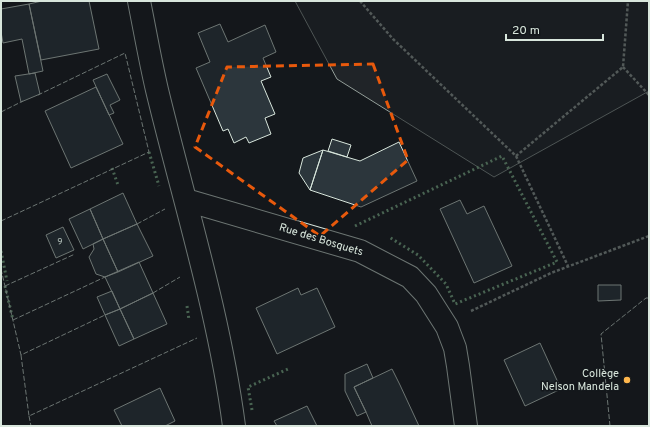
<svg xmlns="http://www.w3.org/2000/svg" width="650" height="427" viewBox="0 0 650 427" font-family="Overpass,sans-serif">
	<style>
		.green { fill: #202428; stroke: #939e99 }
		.building { fill: #2c363c; stroke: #d8e6dc }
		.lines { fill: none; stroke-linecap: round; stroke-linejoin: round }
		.street-casing { stroke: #d8e6dc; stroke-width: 24 }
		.path { stroke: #9da8a2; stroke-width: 2.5; stroke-dasharray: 3 2; stroke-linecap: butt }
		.street { stroke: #14181c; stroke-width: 22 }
		.hedge { stroke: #8ac095; stroke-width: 3; stroke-dasharray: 2 3; stroke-linecap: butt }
		.fence { stroke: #d8e6dc; stroke-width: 1; stroke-dasharray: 5 2; stroke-linecap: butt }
		.marked { fill: none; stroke: #e8590c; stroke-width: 3; stroke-dasharray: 8 5; stroke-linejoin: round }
		.poi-dot { fill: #ffb74d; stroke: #14181c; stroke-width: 1.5 }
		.labels { text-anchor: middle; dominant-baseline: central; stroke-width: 3; stroke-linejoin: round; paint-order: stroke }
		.number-label { font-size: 9px; fill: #adbab4 }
		.street-label { font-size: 11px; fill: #d8e6dc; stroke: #14181c }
		.poi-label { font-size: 11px; fill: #d8e6dc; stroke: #14181c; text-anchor: end }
	</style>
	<rect width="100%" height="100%" fill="#14181c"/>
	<!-- green -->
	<path class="green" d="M295,1H649V91L494,177L337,79Z"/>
	<!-- building -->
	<path class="building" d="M42,1H89L99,49L41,60L29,4Z
		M29,4L43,71L29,74L22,39L3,43L1,32V9Z
		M220,24L228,42L265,25L276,52L263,58L271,77L261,81L275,114L265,118L271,134L249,143L246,137L234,143L228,129L223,131L196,68L210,62L198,33Z
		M35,73L40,94L21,102L15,76Z
		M107,74L120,100L110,105L114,113L109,115L93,80Z
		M96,87L123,144L71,168L45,111Z
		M332,139L351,145L347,157L328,151Z
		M399,142L417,181L361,207L310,190L323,150L360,161Z
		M323,150L310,190L299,173L303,158Z
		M123,193L137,224L103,239L90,209Z
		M460,200L467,214L484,206L512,266L474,283L440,209Z
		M90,209L103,239L83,249L69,219Z
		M137,224L153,256L118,272L103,239Z
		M63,227L74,250L56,258L46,235Z
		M103,239L118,272L105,277L96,274L89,257L94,249L93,244Z
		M139,262L153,293L120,309L105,277Z
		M598,285H621V300L598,301Z
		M298,288L301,295L317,288L335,327L277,354L256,308Z
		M112,291L120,309L105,315L97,297Z
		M153,293L167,324L134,339L120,309Z
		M120,309L134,339L119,346L105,315Z
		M540,343L561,389L525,406L504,360Z
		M367,364L373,378L354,387L366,412L357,416L345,391V374Z
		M392,369L400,385L419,426H372L366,412L354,387Z
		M160,388L175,421L165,426H122L114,410Z
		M307,406L317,426H277L274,421Z"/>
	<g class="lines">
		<defs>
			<path id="street" d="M139,1C145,31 150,60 157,90C184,202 219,312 234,426
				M186,200L360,251L410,277L426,294L447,327L455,348L458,366L466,426"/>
		</defs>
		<!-- street casing -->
		<use href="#street" class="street-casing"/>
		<!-- path -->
		<path class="path" d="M360,1L393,39L516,156L623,67L628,1
			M623,67L649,95
			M516,156L568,266
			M471,311L551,273L649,236"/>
		<!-- street -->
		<use href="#street" class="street"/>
		<!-- hedge -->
		<path class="hedge" d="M149,152L159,186
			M112,168L118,185
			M355,226L502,156L557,262L455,304L446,284L418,255L389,237
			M1,251L7,281
			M5,286L13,320
			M187,306L189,320
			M252,410L248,387L288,369"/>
		<!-- fence -->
		<path class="fence" d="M1,112L23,101
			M1,221L149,152L125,53L38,95
			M137,224L165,209
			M1,269L21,355L105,315
			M5,286L75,254
			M153,293L180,277
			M13,320L105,277
			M21,355L29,416L197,338
			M29,416L31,426
			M610,426L601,334L646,298H649"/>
	</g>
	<!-- marked area -->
	<path d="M0 0H650V427H0ZM373,64L408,160L320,236L195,147L227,67Z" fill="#14181c" fill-opacity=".55" fill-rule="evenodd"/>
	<path class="marked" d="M373,64L408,160L320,236L195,147L227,67Z"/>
	<!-- markers -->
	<circle class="poi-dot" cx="627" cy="380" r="4"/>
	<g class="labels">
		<!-- number labels -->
		<g class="number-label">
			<text x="60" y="242">9</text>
		</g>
		<!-- street labels -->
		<g class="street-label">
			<text transform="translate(321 240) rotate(17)">Rue des Bosquets</text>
		</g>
		<!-- poi labels -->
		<g class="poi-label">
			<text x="619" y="374">Collège<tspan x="619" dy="13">Nelson Mandela</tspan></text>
		</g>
	</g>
	<!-- border -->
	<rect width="650" height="427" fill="none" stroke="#d8e6dc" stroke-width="4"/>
	<!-- scale -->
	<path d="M506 34v6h97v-6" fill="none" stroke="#d8e6dc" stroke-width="2"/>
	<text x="512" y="34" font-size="12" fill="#d8e6dc" stroke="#14181c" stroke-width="3" paint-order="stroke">20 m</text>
</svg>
